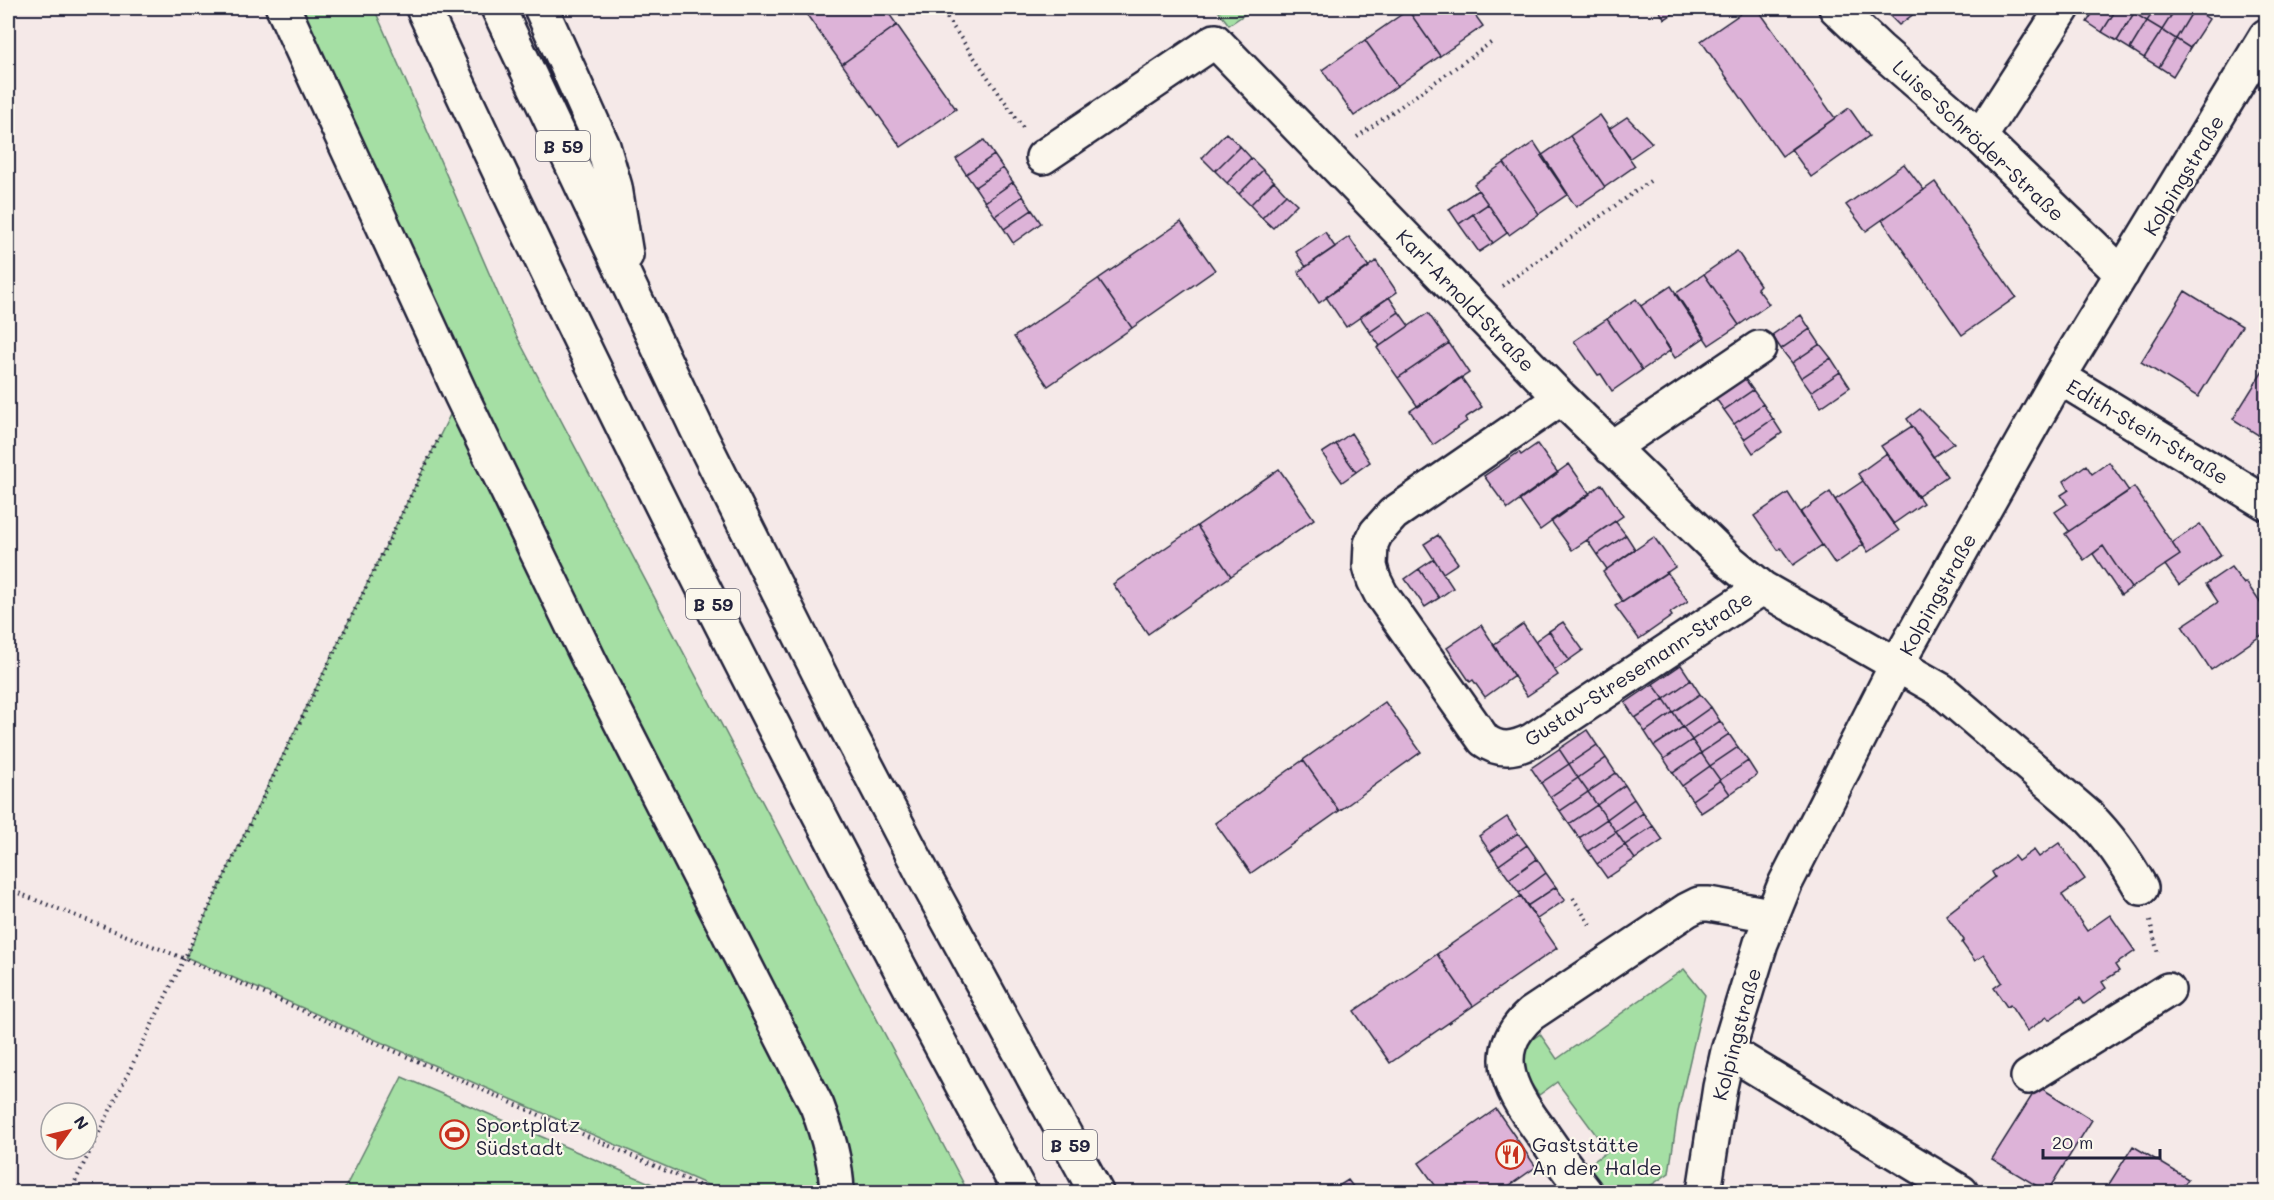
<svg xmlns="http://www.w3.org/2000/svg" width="2274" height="1200" viewBox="0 0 2274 1200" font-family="Mali,sans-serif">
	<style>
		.green { fill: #a5dfa4; stroke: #648070; stroke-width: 1.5 }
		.building { fill: #ddb3d8; stroke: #22223b; stroke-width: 1.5 }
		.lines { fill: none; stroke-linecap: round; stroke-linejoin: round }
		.minor-casing { stroke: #22223b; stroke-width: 38 }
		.highway-casing { stroke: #22223b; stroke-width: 38 }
		.path { stroke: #22223b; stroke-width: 4; stroke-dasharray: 1.5 4.5; stroke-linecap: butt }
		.minor { stroke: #fbf7ec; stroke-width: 33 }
		.highway { stroke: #fbf7ec; stroke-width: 33 }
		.labels { text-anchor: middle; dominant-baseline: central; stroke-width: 4.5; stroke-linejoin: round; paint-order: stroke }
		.shield { fill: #fbf7ec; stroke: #636270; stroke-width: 1.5 }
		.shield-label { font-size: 18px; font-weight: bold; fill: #22223b }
		.street-label { font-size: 20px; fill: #22223b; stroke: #fbf7ec }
		.poi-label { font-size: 20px; fill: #22223b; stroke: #fbf7ec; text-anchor: start }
	</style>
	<rect width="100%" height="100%" fill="#f5e9e8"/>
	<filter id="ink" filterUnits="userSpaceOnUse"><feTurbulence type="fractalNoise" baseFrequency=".0167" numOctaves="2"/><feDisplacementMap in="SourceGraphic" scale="12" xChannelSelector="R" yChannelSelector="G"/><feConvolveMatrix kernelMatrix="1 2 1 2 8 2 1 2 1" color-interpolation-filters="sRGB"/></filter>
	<g filter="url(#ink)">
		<!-- green -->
		<path class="green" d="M301,8H374L515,333L968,1192H840Z
			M1216,8H1254L1229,25Z
			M451,413L820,1148L825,1192H724L186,957L251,820Z
			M1684,969L1705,995L1678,1112L1669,1173L1641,1192H1602L1584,1168L1608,1151L1557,1082L1539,1095C1523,1073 1521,1070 1526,1044L1540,1034L1557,1059Z
			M402,1077L671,1192H343Z"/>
		<!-- building -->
		<path class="building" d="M802,8H885L897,25L842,64Z
			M1412,8H1470L1483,26L1440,56L1408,10Z
			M1657,8H1682L1665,19Z
			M1749,8H1757L1835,118L1782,156L1701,41Z
			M1882,8H1912L1915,13L1899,25Z
			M2096,8H2117L2102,32L2087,22Z
			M2117,8H2125L2134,13L2117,41L2102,32Z
			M2137,8H2156L2147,21L2134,13Z
			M2156,8H2176L2162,30L2147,21Z
			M2176,8L2194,9L2176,39L2162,30Z
			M2194,9L2209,19L2190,48L2176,39Z
			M1408,10L1440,56L1397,86L1365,40Z
			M2134,13L2147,21L2130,49L2117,41Z
			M2147,21L2162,30L2144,58L2130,49Z
			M897,25L956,109L901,147L842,64Z
			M2162,30L2176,39L2159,67L2144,58Z
			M2176,39L2190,48L2173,76L2159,67Z
			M1365,40L1397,86L1354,116L1322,70Z
			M1849,108L1869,136L1811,177L1791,149Z
			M1600,115L1635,166L1605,187L1570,136Z
			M1627,117L1652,143L1630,158L1609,129Z
			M1226,133L1240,146L1215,171L1202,158Z
			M1570,136L1605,187L1576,207L1541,156Z
			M984,140L994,155L966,174L956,159Z
			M1534,142L1568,194L1539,214L1504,163Z
			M1240,146L1251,158L1227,183L1215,171Z
			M994,155L1003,168L975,187L966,174Z
			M1251,158L1263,170L1239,194L1227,183Z
			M1504,163L1539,214L1509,235L1474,184Z
			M1904,164L1924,190L1866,231L1846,205Z
			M1003,168L1013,182L985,202L975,187Z
			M1263,170L1274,181L1250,205L1239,194Z
			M1274,181L1286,194L1262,218L1250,205Z
			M1013,182L1023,196L995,216L985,202Z
			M1935,182L2016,297L1962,335L1882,220Z
			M1478,190L1488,204L1459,224L1449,209Z
			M1286,194L1297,204L1273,228L1262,218Z
			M1023,196L1032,210L1004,229L995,216Z
			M1488,204L1507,233L1493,243L1473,214Z
			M1032,210L1041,223L1013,243L1004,229Z
			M1473,214L1493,243L1479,252L1459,224Z
			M1181,222L1215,270L1132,328L1098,279Z
			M1325,232L1335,247L1306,267L1296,252Z
			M1349,237L1369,267L1319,303L1298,272Z
			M1737,251L1760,285L1757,288L1769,304L1739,325L1704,274Z
			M1376,261L1397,292L1346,327L1326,297Z
			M1704,274L1739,325L1709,345L1675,294Z
			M1098,279L1132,328L1048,386L1014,337Z
			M1671,286L1705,337L1675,358L1641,306Z
			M2185,291L2242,326L2198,397L2141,362Z
			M1389,297L1399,312L1370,332L1360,317Z
			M1636,299L1671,350L1642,370L1607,319Z
			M1399,312L1409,326L1380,346L1370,332Z
			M1428,313L1449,343L1398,378L1377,348Z
			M1801,315L1810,329L1781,349L1772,335Z
			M1607,319L1642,370L1612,391L1601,374L1598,375L1574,341Z
			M1810,329L1820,344L1792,363L1781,349Z
			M1449,343L1469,373L1418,407L1398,378Z
			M1820,344L1831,358L1801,378L1792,363Z
			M1831,358L1840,372L1811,392L1801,378Z
			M2266,366V440L2233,419Z
			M1840,372L1850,387L1821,407L1811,392Z
			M1743,376L1753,390L1724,410L1714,396Z
			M1461,377L1482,407L1465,418L1467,421L1433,445L1410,411Z
			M1753,390L1763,404L1734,424L1724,410Z
			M1763,404L1773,419L1744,439L1734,424Z
			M1920,409L1954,443L1933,457L1907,419Z
			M1773,419L1782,433L1753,453L1744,439Z
			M1912,426L1947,476L1917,497L1881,446Z
			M1351,433L1370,462L1356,472L1336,444Z
			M1336,444L1356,472L1342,482L1322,453Z
			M1537,444L1558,473L1508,509L1484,476L1519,452L1521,455Z
			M1887,453L1923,503L1893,524L1858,474Z
			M2109,462L2129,491L2069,531L2055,512L2067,504L2061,495L2069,490L2064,481L2086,465L2092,474Z
			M1569,464L1590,494L1540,530L1519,500Z
			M1279,469L1314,519L1231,576L1197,526Z
			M1863,481L1899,531L1868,552L1835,500Z
			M1602,484L1623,516L1572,550L1551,521Z
			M2134,487L2180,555L2131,588L2103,546L2084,560L2065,534Z
			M1830,492L1864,544L1835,564L1800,513Z
			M1788,493L1822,545L1793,565L1781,548L1778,550L1754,516Z
			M1615,521L1626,535L1597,555L1587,540Z
			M2200,524L2221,555L2179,585L2165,565L2180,555L2172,543Z
			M1197,526L1231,576L1148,634L1113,584Z
			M1438,535L1458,563L1443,573L1424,544Z
			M1626,535L1635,549L1607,569L1597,555Z
			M1654,537L1675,567L1623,602L1603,572Z
			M2103,546L2131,588L2121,595L2093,554Z
			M1434,559L1453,588L1439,598L1419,569Z
			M2231,567L2244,584L2246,582L2266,611V632L2211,670L2182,626L2218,602L2206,584Z
			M1419,569L1439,598L1425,607L1405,579Z
			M1667,572L1688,601L1670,613L1672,616L1639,639L1615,606Z
			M1563,622L1583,650L1569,660L1549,631Z
			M1523,624L1558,675L1527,696L1493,645Z
			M1481,625L1514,676L1485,697L1473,680L1470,682L1447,648Z
			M1549,631L1569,660L1555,670L1535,641Z
			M1681,665L1691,680L1664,699L1653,684Z
			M2266,675V692L2258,681Z
			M1691,680L1700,694L1673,712L1664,699Z
			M1653,684L1664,699L1635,718L1625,703Z
			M1700,694L1711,707L1683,727L1673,712Z
			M1664,699L1673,712L1645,732L1635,718Z
			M1385,702L1421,752L1339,811L1303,760Z
			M1711,707L1720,721L1692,740L1683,727Z
			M1673,712L1683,727L1654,746L1645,732Z
			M1720,721L1729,734L1701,753L1692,740Z
			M1683,727L1692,740L1664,759L1654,746Z
			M1587,730L1597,745L1569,764L1559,749Z
			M1729,734L1738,747L1710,766L1701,753Z
			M1692,740L1701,753L1673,773L1664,759Z
			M1597,745L1606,758L1578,778L1569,764Z
			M1738,747L1748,761L1720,780L1710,766Z
			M1559,749L1569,764L1541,783L1531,768Z
			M1701,753L1710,766L1682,786L1673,773Z
			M1606,758L1616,773L1588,792L1578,778Z
			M1303,760L1339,811L1251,873L1215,823Z
			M1748,761L1757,775L1730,794L1720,780Z
			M1569,764L1578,778L1550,797L1541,783Z
			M1710,766L1720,780L1692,800L1682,786Z
			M1616,773L1625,785L1597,805L1588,792Z
			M1578,778L1588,792L1560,811L1550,797Z
			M1720,780L1730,794L1701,813L1692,800Z
			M1625,785L1634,799L1607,819L1597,805Z
			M1588,792L1597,805L1569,824L1560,811Z
			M1634,799L1643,813L1616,832L1607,819Z
			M1597,805L1607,819L1579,838L1569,824Z
			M1643,813L1653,826L1625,845L1616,832Z
			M1507,817L1518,833L1490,852L1479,836Z
			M1607,819L1616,832L1588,851L1579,838Z
			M1653,826L1663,840L1635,859L1625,845Z
			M1616,832L1625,845L1597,864L1588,851Z
			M1518,833L1527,845L1499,865L1490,852Z
			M2059,843L2085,879L2062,895L2087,931L2110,915L2135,951L2115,965L2119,971L2102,982L2106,988L2084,1004L2080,998L2049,1020L2047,1017L2027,1031L2010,1005L2007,1007L1994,988L2002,982L1984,955L1975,961L1962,943L1964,940L1946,915L1995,877L1992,872L2014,856L2018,861L2034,850L2039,857Z
			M1527,845L1537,859L1509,879L1499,865Z
			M1625,845L1635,859L1607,878L1597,864Z
			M1537,859L1546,873L1519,893L1509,879Z
			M1546,873L1556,887L1527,906L1519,893Z
			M1556,887L1565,900L1537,919L1527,906Z
			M1521,896L1557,948L1473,1006L1437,954Z
			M1437,954L1473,1006L1390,1063L1354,1011Z
			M2038,1086L2092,1120L2047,1192L1992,1159Z
			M1496,1109L1536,1167L1500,1192H1440L1419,1163Z
			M2133,1146L2188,1179L2179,1192H2104Z
			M1348,1180L1357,1192H1329Z"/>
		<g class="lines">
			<defs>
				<path id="minor" d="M283,8L461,395L590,662L817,1106C828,1135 836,1162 837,1192
					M1836,8L1879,49L1980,137L2122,274
					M1980,137L2063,8
					M1043,157L1215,41L1561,398L1727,559L1762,588L1941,690L2088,816C2110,838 2126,861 2141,888
					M2059,377L2266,503
					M1561,398L1393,514L1376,533L1371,544L1370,566L1374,580L1381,594L1484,740C1500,752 1514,749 1531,741L1762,588
					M1611,448L1759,348
					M1728,1051L1961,1192
					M2028,1077L2168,990
					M1585,1192C1571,1174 1557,1155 1544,1136C1514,1096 1485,1055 1531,1014L1687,910L1699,904H1709L1771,915
					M1704,1192L1720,1087L1728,1051L1761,943L1785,884L1896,666L2059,377L2266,36"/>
				<path id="highway" d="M423,8C608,409 809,804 1020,1192
					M498,8L697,429L844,723L924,876L1096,1192
					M541,8L603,146L615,187L626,255"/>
			</defs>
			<!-- minor casing -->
			<use href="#minor" class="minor-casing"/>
			<!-- highway casing -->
			<use href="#highway" class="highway-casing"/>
			<!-- path -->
			<path class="path" d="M940,8L1023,128
				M1357,137L1492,42
				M1502,286L1653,179
				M8,889L183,958L714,1192
				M1573,898L1592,928
				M2150,921L2158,954
				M70,1192L440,436"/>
			<!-- minor -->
			<use href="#minor" class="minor"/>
			<!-- highway -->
			<use href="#highway" class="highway"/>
		</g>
	</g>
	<!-- icons -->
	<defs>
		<symbol id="stadium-ring" viewBox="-11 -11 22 22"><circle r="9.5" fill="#fbf7ec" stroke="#c8321e" stroke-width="1.5"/><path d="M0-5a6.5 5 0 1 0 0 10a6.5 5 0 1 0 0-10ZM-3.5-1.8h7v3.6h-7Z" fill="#c8321e"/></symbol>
		<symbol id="restaurant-ring" viewBox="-11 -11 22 22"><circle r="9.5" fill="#fbf7ec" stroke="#c8321e" stroke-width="1.5"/><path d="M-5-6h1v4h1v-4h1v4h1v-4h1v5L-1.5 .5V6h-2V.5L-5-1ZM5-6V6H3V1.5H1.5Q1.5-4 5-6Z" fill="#c8321e"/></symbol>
	</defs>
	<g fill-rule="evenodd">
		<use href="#stadium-ring" x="438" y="1118" width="33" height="33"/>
		<use href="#restaurant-ring" x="1494" y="1138" width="33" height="33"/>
	</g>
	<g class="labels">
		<!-- shield labels -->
		<g class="shield">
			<rect x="536" y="131" width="54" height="30" rx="4.5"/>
			<rect x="686" y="589" width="54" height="30" rx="4.5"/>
			<rect x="1043" y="1130" width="54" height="30" rx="4.5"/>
		</g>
		<g class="shield-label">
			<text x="563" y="146">B 59</text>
			<text x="713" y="604">B 59</text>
			<text x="1070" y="1145">B 59</text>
		</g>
		<!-- street labels -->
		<g class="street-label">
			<text transform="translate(1979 140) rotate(43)">Luise-Schröder-Straße</text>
			<text transform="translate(2183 175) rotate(-59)">Kolpingstraße</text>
			<text transform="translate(1466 300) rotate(46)">Karl-Arnold-Straße</text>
			<text transform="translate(2148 431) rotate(31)">Edith-Stein-Straße</text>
			<text transform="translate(1937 594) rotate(-61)">Kolpingstraße</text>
			<text transform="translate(1638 668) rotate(-33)">Gustav-Stresemann-Straße</text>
			<text transform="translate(1736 1034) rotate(-75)">Kolpingstraße</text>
		</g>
		<!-- poi labels -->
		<g class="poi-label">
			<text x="476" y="1124">Sportplatz<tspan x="476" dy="23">Südstadt</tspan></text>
			<text x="1532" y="1144">Gaststätte<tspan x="1532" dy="23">An der Halde</tspan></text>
		</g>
	</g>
	<!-- margin -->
	<rect width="2274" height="1200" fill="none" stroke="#fbf7ec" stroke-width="30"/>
	<rect x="15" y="15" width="2244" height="1170" fill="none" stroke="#22223b" stroke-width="2" filter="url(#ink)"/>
	<!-- north arrow -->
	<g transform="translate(69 1131) rotate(56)"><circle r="28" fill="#fbf7ec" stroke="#a4a2a5" stroke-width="1.5"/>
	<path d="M0-4.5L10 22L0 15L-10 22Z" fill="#c8321e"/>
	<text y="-9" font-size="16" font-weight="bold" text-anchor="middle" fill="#22223b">N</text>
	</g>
	<!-- scale -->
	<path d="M2043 1149v9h117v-9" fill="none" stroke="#22223b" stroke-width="3"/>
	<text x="2052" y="1149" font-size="18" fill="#22223b" stroke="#fbf7ec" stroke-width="4.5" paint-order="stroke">20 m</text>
</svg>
